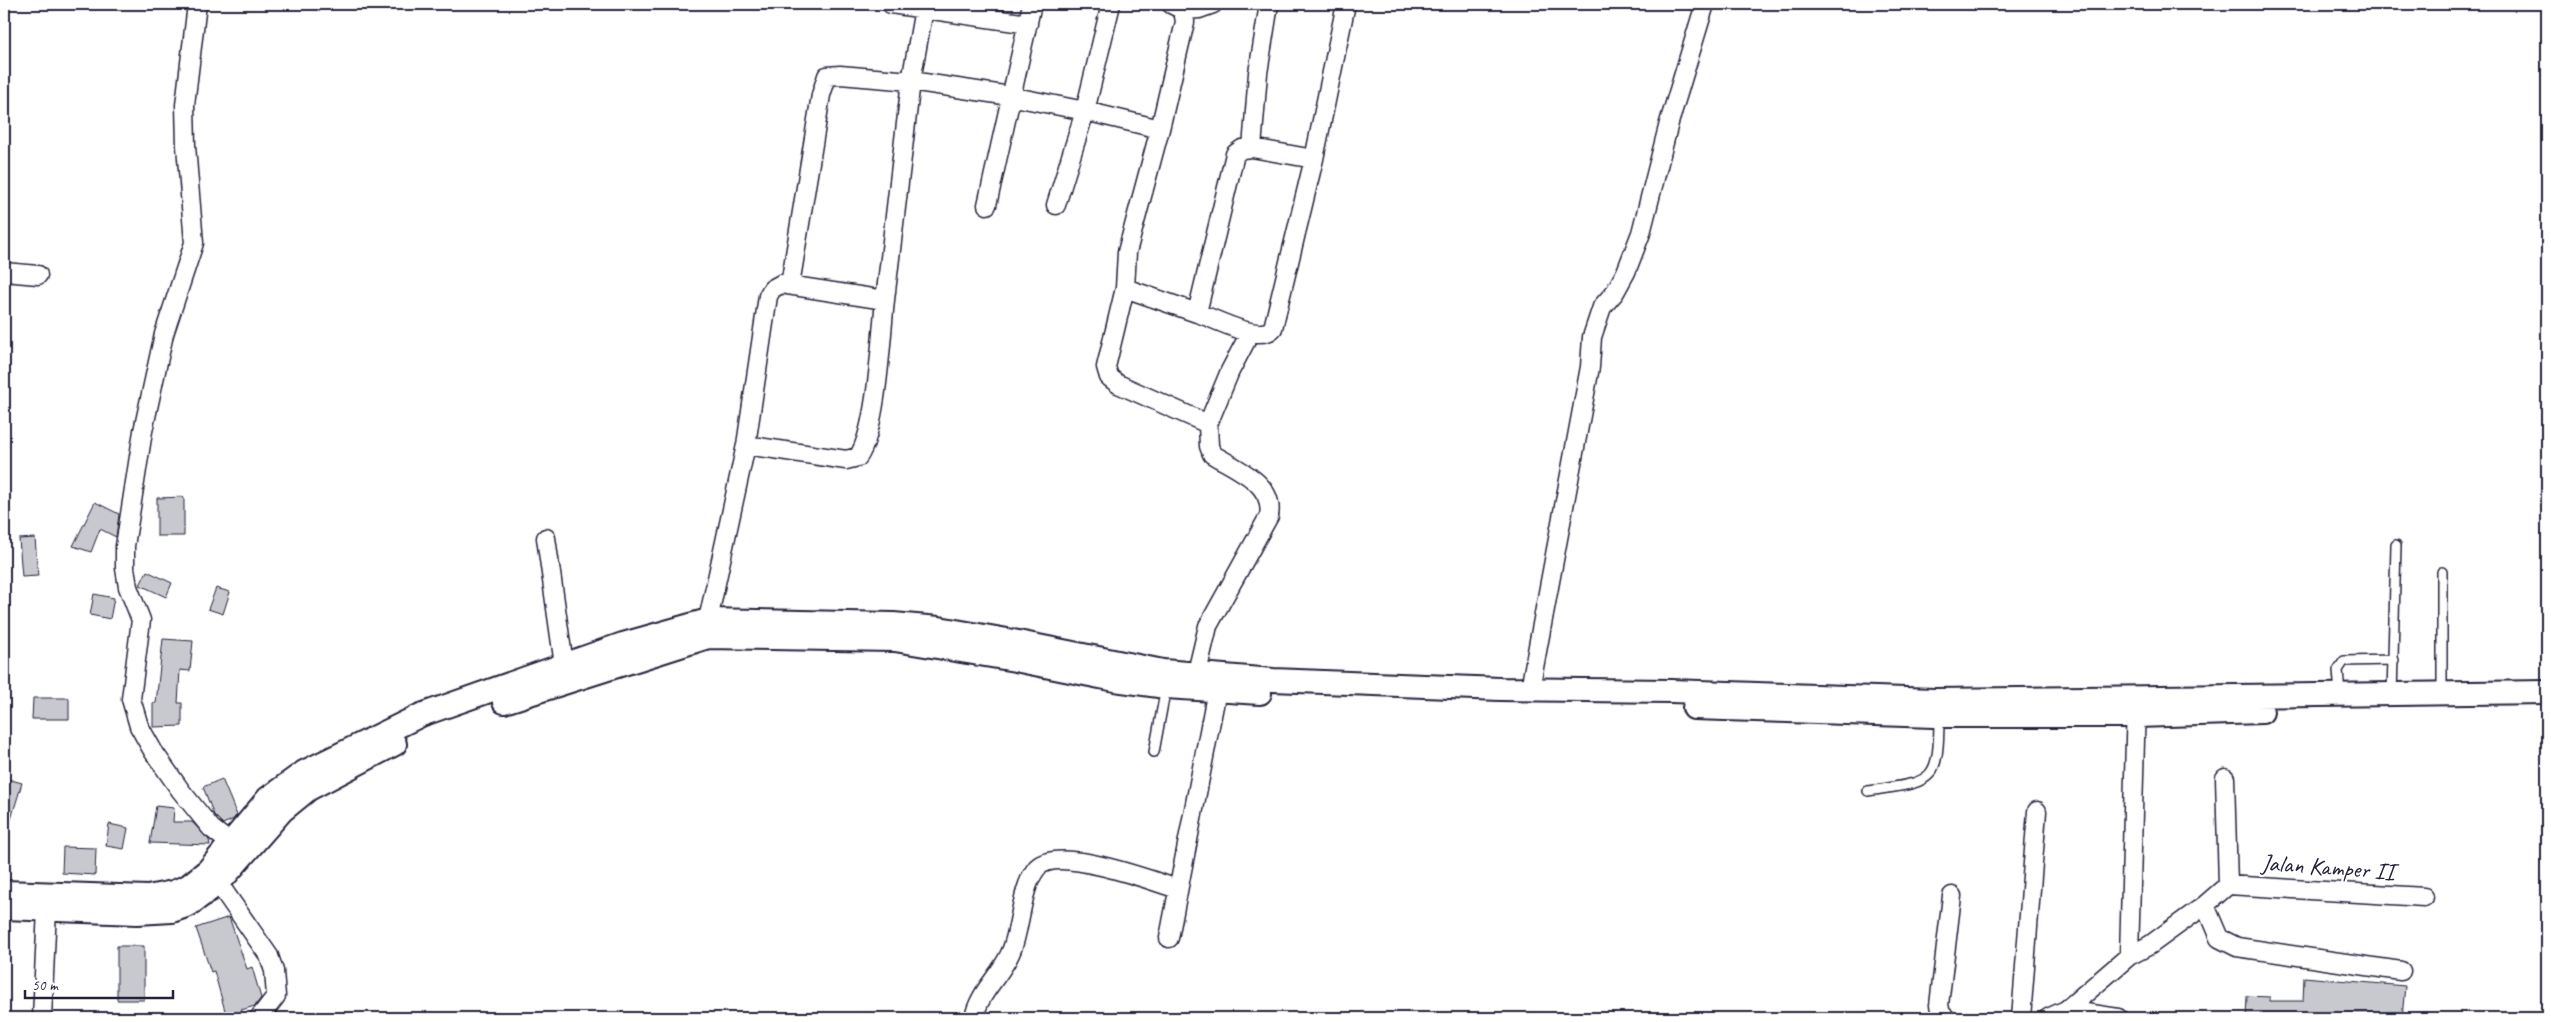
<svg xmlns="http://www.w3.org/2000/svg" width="2551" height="1022" viewBox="0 0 2551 1022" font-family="Caveat,sans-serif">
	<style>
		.building { fill: #c8c8cf; stroke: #22223b }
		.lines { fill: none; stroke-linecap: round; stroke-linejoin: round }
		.service-casing { stroke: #22223b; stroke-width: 12 }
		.minor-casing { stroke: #22223b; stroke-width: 21 }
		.tertiary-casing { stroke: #22223b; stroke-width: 26 }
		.service { stroke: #fff; stroke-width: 9 }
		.minor { stroke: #fff; stroke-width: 18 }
		.tertiary { stroke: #fff; stroke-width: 22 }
		.labels { text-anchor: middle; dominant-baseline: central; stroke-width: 4.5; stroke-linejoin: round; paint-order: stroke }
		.street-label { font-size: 24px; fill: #22223b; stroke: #fff }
	</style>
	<rect width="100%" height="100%" fill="#fff"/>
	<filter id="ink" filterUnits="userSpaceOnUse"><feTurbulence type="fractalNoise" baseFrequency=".02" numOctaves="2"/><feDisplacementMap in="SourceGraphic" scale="10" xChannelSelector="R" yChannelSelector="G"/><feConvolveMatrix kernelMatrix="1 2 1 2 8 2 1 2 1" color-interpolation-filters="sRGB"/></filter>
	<g filter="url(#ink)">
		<!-- building -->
		<path class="building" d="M184,497V536H157V498Z
			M95,502L119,514L116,537L100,529L91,552L73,546Z
			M35,538L38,576L22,577L19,539Z
			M147,571L172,583L166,597L140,585Z
			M216,588L230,592L223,614L208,609Z
			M94,594L114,598L110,619L90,615Z
			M163,639L193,641L190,671L180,670L178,703H182V726L153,727V703H156Z
			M33,698H69V719H32Z
			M4,778L22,783L8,829L4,828Z
			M222,779L237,815L232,820L223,824L214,815L203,787Z
			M156,806L174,808L173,822H192L209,840L210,845L150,843Z
			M109,824L128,828L124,849L106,846Z
			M63,847L96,848L95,875L62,873Z
			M229,917L247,969L252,967L261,998L255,1006L241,1010L243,1016L235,1018H227L214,971L211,972L196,928Z
			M117,946H144V1000H117Z
			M2304,977L2405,986L2402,1018H2246L2247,996L2270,997V1001H2303Z"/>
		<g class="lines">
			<defs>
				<path id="service" d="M2442,572V692
					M2340,694L2338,670L2344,661L2394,660
					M2392,695L2396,545
					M1154,752L1166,687
					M1868,791C1932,781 1939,786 1939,716"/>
				<path id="minor" d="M197,4L185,105L186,146L194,243L164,334L143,431L125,546V568L128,587L141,620L131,699L139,726L153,751L181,791L211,828L230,843
					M891,4L1028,24
					M1183,10L1199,9L1213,4
					M1160,129L1185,22L1183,10L1171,4
					M1252,148L1258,73L1269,4
					M987,205L1032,4
					M1056,205L1085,111L1111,4
					M4,272L38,275
					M790,285L821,95L827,76L840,75L911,81L1010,96L1085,111L1160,129L1127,252L1125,288L1106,367L1109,377L1118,384L1208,424L1209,446L1212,454C1236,469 1275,483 1269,516L1208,626L1194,685
					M1125,288L1197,313L1235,154L1242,149L1252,148L1314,159
					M1197,313C1215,318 1259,344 1273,328L1314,159L1346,4
					M1208,424L1230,371L1250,333
					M746,445L846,460L858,457C877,430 881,337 885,300
					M546,538L564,665
					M708,620L746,445L768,296L772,289L781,284L885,300L911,81L924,9
					M1530,689L1590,367L1592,337L1602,307L1615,292L1626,272L1641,233L1669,123L1705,4
					M2225,778L2228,885
					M212,874L269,956L274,971L276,996L259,1018
					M2228,885L2424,897
					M2205,905L2219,938L2237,947L2401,971
					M1169,938L1217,690
					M2129,956L2136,704
					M2066,1010L2118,1018
					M42,1018L47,909
					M974,1018C979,991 1003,974 1012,949C1021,925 1021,889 1036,869C1055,844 1152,881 1178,889
					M1946,1018L1941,1014L1939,1005L1952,896
					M2021,1018L2037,811
					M2048,1018L2066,1010L2129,956L2150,945L2205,905L2228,885"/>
				<path id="tertiary" d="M504,702L708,637L895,640L1015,660L1115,680L1166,687L1260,693
					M1694,708L1934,716H2137L2262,712
					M4,892L148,897L173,892L188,886L208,870L268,798L304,772L421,715L623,644L708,620L893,624L939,628L1013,641L1163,671L1273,680L1500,689L1671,691L1935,700L2547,692
					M4,908L137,913L172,911L189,905L219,883L282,811L309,789L395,744"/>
			</defs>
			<!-- service casing -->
			<use href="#service" class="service-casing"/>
			<!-- minor casing -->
			<use href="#minor" class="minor-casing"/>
			<!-- tertiary casing -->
			<use href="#tertiary" class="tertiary-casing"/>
			<!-- service -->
			<use href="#service" class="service"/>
			<!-- minor -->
			<use href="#minor" class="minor"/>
			<!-- tertiary -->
			<use href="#tertiary" class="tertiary"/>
		</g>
	</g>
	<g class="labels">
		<!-- street labels -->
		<g class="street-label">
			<text transform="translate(2328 867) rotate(4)">Jalan Kamper II</text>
		</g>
	</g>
	<!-- margin -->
	<rect width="2551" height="1022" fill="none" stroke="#fff" stroke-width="20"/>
	<rect x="10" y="10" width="2531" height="1002" fill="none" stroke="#22223b" stroke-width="2" filter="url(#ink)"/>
	<!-- scale -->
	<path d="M25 990v8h148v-8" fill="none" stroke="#22223b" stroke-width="2.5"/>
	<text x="32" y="990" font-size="15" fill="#22223b" stroke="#ffffff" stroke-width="4" paint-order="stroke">50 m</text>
</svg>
